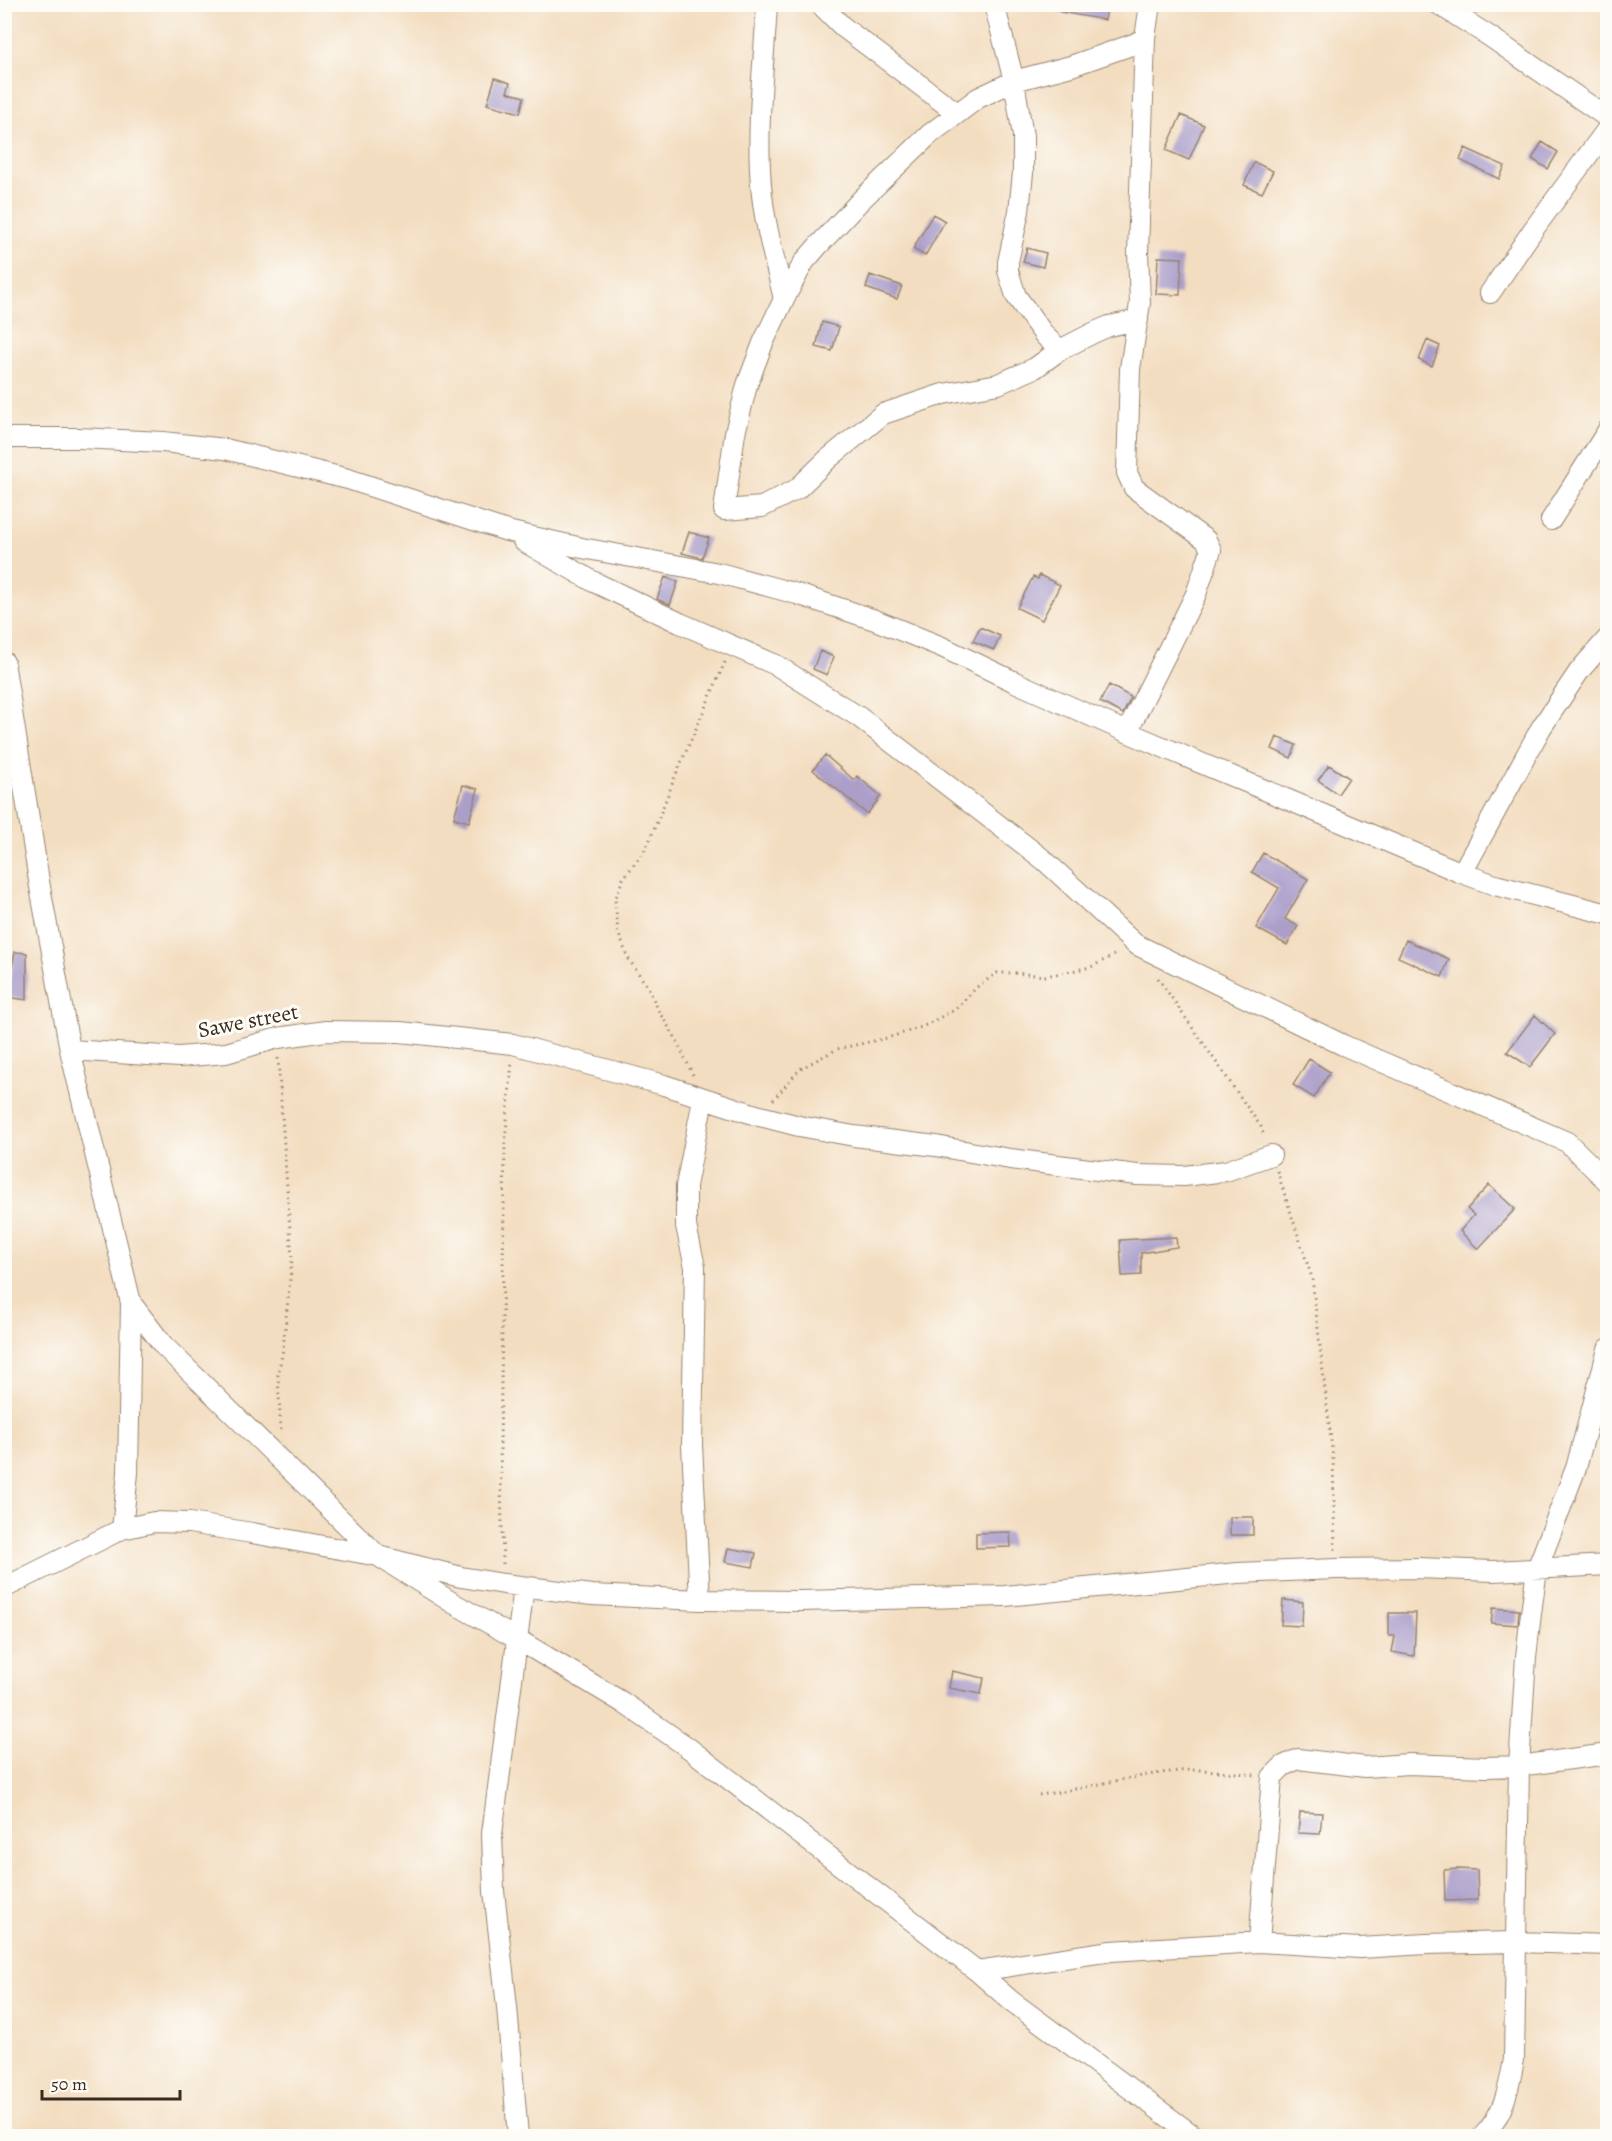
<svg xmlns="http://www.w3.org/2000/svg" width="1612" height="2141" viewBox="0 0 1612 2141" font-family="Alegreya,serif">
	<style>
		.building { fill: #ab9fca }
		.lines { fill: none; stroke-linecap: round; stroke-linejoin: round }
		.minor-casing { stroke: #97846f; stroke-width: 22 }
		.path { stroke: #97846f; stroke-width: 3; stroke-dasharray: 1.5 4.5; stroke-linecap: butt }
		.minor { stroke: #fff; stroke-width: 20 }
		.labels { text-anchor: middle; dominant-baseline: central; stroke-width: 6; stroke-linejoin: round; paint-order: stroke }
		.street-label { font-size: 22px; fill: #3b2a1e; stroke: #fdfcf7 }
	</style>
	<rect width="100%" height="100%" fill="#fdfcf7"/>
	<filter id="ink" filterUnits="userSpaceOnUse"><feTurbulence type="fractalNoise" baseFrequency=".0167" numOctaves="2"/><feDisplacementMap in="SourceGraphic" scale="12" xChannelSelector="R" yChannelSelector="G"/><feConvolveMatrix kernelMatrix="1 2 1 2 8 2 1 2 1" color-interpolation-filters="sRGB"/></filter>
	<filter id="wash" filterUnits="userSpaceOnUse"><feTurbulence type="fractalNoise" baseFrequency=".008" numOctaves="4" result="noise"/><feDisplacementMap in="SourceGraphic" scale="24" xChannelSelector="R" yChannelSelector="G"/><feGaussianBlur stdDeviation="1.35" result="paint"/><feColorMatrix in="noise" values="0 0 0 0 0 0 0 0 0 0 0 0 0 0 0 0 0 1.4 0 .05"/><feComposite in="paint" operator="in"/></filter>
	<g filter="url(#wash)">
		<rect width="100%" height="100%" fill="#f3ddc0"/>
		<g id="blocks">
			<!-- building -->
			<path class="building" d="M1061,4H1108L1105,20L1060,12Z
				M495,78L510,83L507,92L524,97L520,113L487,104Z
				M1181,115L1204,125L1189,160L1166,150Z
				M1542,142L1558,152L1548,169L1532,159Z
				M1465,148L1505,166L1499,179L1460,160Z
				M1254,162L1273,171L1262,193L1244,185Z
				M933,214L945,221L925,256L913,249Z
				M1027,248L1046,253L1043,267L1023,262Z
				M1158,257L1182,258L1180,295L1156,294Z
				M870,275L902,286L897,299L866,288Z
				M822,322L839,327L832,351L816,347Z
				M1427,340L1440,346L1432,366L1419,360Z
				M689,532L709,538L702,558L682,553Z
				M1039,575L1060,585L1042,620L1017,608L1033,577L1038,579Z
				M665,577L678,582L670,605L657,599Z
				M980,627L1000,636L994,650L973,641Z
				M820,651L834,657L827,675L813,669Z
				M1109,685L1131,697L1123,714L1100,702Z
				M1277,737L1296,745L1291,758L1272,749Z
				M825,755L854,780L857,776L881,796L867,814L813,770Z
				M1329,765L1349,778L1338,794L1318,780Z
				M463,785L478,789L469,822L454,818Z
				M1263,853L1308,879L1285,919L1298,926L1287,945L1256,928L1279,888L1252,872Z
				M1406,940L1449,959L1442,977L1398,957Z
				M15,952L27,953V1000L6,997Z
				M1535,1015L1555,1034L1530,1067L1507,1052Z
				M1309,1059L1330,1072L1314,1098L1293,1085Z
				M1489,1185L1515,1209L1478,1249L1460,1231L1474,1215L1467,1209Z
				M1176,1237L1177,1247L1141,1253V1275L1122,1276L1120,1240Z
				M1230,1517H1253V1535H1230Z
				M1010,1532L1011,1547L976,1548V1533Z
				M728,1548L756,1553L753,1567L725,1562Z
				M1283,1600L1303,1602L1302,1626L1281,1625Z
				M1493,1608L1519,1610L1518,1625L1491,1623Z
				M1389,1613H1416L1414,1656L1392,1652L1395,1636H1389Z
				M952,1671L984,1678L981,1694L949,1688Z
				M1300,1812L1322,1813L1320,1834L1298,1833Z
				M1458,1869L1477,1870L1478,1900L1445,1901L1444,1870Z"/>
		</g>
	</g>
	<g filter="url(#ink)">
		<use href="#blocks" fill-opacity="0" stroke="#97846f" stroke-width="1.5"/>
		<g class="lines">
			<defs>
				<path id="minor" d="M767,4C764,65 756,125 761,185C764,223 775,261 784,299
					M820,4L843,27L957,113
					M994,4L1014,81L1023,136V173L1019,211L1008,262V271L1016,296L1045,336L1060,350
					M1438,4L1489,36L1608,118
					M1490,293L1533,230L1608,128
					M1138,320L1109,326L1093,333L1060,350L1035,368L998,384L943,394L883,414L828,459L797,489L762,507L724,510L735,433L747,385L763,343L784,299L804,262L817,247L861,200L930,134L978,98L1014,81L1071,66L1134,44L1145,38
					M4,438H79L163,442L225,449L348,479L507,531L582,548L719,573L797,594L875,620L942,647L1015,682L1127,732L1462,873L1495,885L1608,914
					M1551,520L1608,430
					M523,541L594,582L680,623L776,665L859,717L1044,860L1135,944L1343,1045L1567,1142L1608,1182
					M4,662L40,887L70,1050L131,1303L163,1345L378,1556L453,1603L517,1639L622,1702L686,1746L977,1971L1010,2000L1194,2136
					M1127,732L1196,594L1211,550L1206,540L1134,488L1127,473L1130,369L1140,303L1138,252L1145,38L1150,4
					M1462,873L1541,728L1580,670L1608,638
					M70,1050L179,1057L226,1053L278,1038L326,1031L400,1032L513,1044L664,1085L756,1115L799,1126L854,1136L936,1146L1010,1159L1137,1175L1184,1176L1226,1171L1271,1155
					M122,1529L128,1473L131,1303
					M4,1588L122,1529L154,1522L189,1523L252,1533L378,1556L461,1577L504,1584L592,1595L700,1600L801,1601L1005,1596L1238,1573L1336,1569L1419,1568L1493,1571L1608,1565
					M700,1600L692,1445L695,1267L686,1226V1186L703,1099
					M1259,1942L1272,1777L1283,1766L1298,1759L1365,1767L1409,1764L1486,1767L1519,1766L1608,1754
					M977,1971L1111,1951L1259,1942L1360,1948L1426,1944L1516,1942L1608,1945
					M518,2136L507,2007L494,1891L492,1834L524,1587
					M1483,2136C1504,2114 1509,2089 1514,2059L1519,1766L1526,1657L1531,1613L1537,1569L1576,1468L1608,1349"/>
			</defs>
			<!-- minor casing -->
			<use href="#minor" class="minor-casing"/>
			<!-- path -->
			<path class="path" d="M1158,978L1261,1127L1264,1137
				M278,1058L292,1259L283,1349L278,1375L281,1434
				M693,1075L675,1037L659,1012L649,989L628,958L618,932L615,900L623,879L647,847L677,772L725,662
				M773,1100L800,1069L837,1049L887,1038L922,1027L956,1009L977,987L997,973H1015L1046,976L1091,967L1118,953
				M1277,1171L1312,1278L1333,1457L1335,1551
				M503,1564L500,1448L505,1144L512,1061
				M1039,1795C1091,1788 1143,1772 1195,1770C1215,1770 1235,1773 1255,1775"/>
			<!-- minor -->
			<use href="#minor" class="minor"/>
		</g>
	</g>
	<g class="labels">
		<!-- street labels -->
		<g class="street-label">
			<text transform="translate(248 1021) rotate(-11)">Sawe street</text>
		</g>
	</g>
	<!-- margin -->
	<rect width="1612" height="2141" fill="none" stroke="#fdfcf7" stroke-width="24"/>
	<!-- scale -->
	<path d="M42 2090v9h138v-9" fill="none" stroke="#3b2a1e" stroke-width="3"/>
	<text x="51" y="2090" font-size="18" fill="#3b2a1e" stroke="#fdfcf7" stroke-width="4.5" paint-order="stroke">50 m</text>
</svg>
